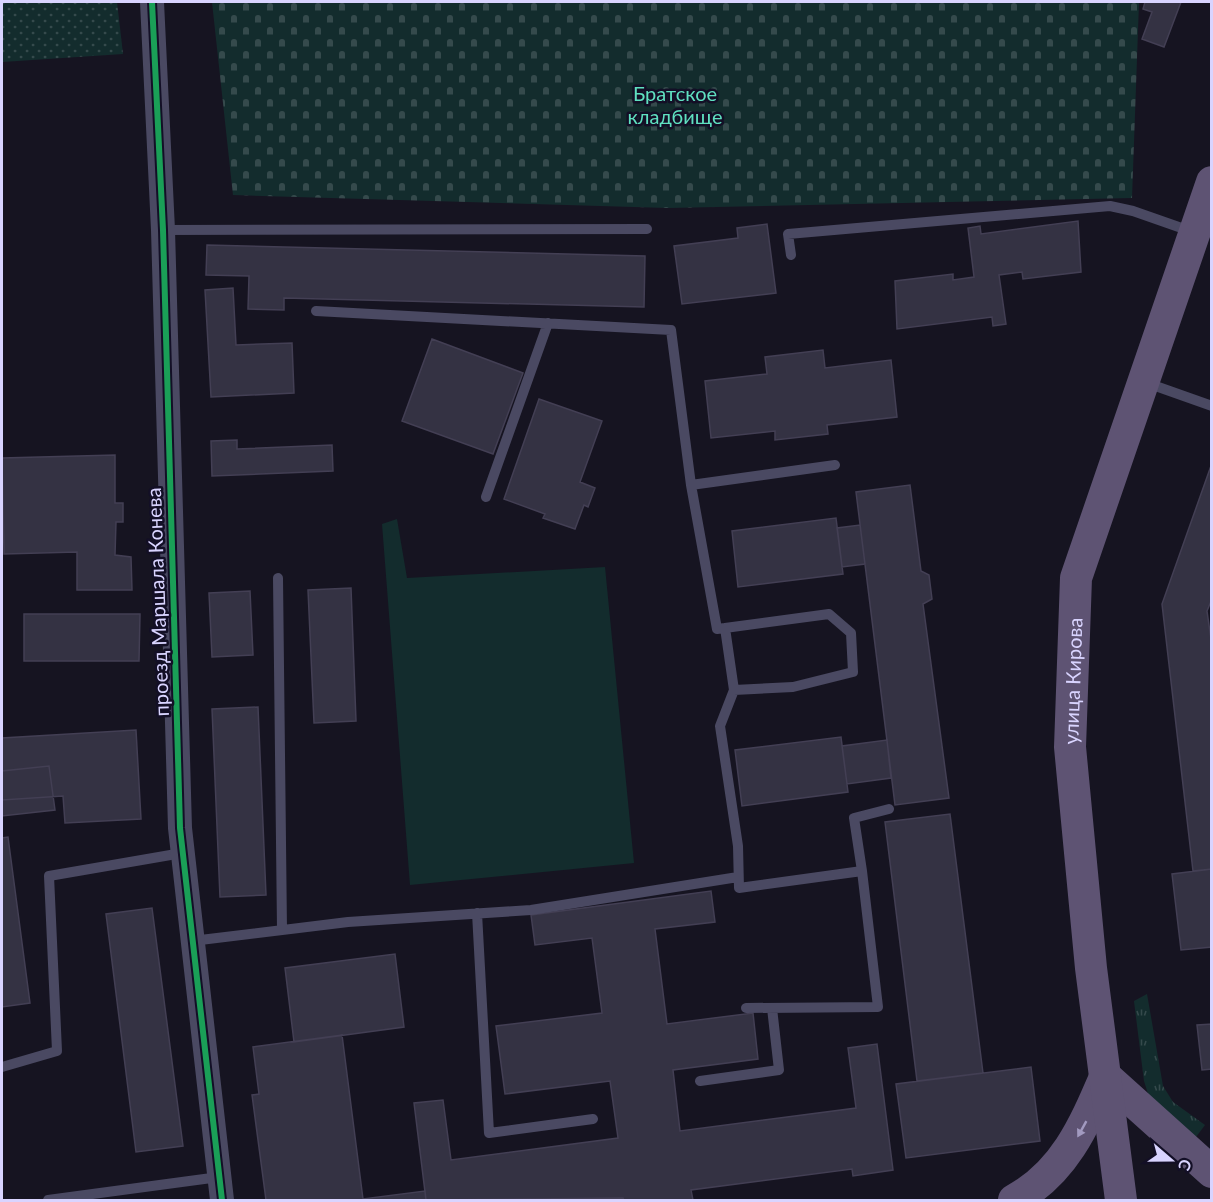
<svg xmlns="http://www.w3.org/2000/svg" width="1213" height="1202" viewBox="0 0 1213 1202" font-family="Lato,sans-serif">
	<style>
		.grass { fill: url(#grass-tufts) }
		.cemetery { fill: url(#cemetery-stones) }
		.park { fill: url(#park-dots) }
		.pitch { fill: #132c2d }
		.building { fill: #343243; stroke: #433f54; stroke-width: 1.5 }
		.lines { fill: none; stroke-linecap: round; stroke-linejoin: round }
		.service { stroke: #4a4962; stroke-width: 10 }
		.tertiary { stroke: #4a4962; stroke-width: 24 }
		.primary { stroke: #5e5373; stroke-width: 32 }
		.cycleway-casing { stroke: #130f26; stroke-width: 10 }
		.cycleway { stroke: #1a9f57; stroke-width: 6 }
		.oneway { fill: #a29ac0 }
		.labels { text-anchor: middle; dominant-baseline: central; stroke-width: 5; stroke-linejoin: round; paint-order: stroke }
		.park-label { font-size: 20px; fill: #5fe0c0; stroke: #130f26 }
		.street-label { font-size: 20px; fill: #d9d4ff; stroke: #130f26 }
	</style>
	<defs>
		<pattern id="grass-tufts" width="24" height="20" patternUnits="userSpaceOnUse" patternTransform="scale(1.5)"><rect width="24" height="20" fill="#132c2d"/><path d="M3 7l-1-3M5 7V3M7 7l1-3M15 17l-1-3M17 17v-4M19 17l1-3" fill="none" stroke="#354a4c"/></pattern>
		<pattern id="cemetery-stones" width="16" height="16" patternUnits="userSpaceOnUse" patternTransform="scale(1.5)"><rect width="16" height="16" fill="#132c2d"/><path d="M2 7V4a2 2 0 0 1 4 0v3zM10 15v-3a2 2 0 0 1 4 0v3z" fill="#354a4c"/></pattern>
		<pattern id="park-dots" width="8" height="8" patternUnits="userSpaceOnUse" patternTransform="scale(1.5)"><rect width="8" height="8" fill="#132c2d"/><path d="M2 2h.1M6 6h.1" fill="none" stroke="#354a4c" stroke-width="1.8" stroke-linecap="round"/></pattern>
	</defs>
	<rect width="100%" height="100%" fill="#161421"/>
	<!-- grass -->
	<path class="grass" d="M1147,994L1163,1086L1173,1102L1205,1125L1193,1141L1151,1103L1144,1081L1134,1001Z"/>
	<!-- cemetery -->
	<path class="cemetery" d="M212,2H1139L1132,198L668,208L233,195Z"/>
	<!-- park -->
	<path class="park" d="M2,2H117L123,54L2,62Z"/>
	<!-- pitch -->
	<path class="pitch" d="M397,519L407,578L605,567L634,863L410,885L382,524Z"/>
	<!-- building -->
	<path class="building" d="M1145,2H1181L1164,47L1142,39L1152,12L1143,9Z
		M1078,221L1081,272L1023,279L1022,272L999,275L1006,324L993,326L992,317L897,329L895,281L953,274V280L974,277L968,228L980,226L981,234Z
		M767,224L776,293L682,304L674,246L738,238L737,228Z
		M207,245L645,256L644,307L284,298V310L248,309L249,276L206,275Z
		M233,288L236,345L292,343L294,393L211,397L205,290Z
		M432,339L523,373L493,454L402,421Z
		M823,350L825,368L891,360L897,417L827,425L828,434L775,440V431L711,438L705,381L767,374L765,357Z
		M539,399L602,421L580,482L595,488L588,507L584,505L575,529L543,518L545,514L504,499Z
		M237,440V449L332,445L333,471L212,476L211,441Z
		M115,455V503H123V522H116L115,555L131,557L132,590H77V552L4,554L2,458Z
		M1212,463V599L1207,611L1212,646V869L1193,871L1162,604Z
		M910,485L921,571L929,575L932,599L923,604L949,798L895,805L856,492Z
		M836,518L843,574L738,587L732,531Z
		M860,525L865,564L842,567L837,528Z
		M351,588L356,721L314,723L308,590Z
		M250,591L253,655L212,657L209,593Z
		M24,614H140L139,661H24Z
		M258,707L266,895L220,897L212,709Z
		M136,730L141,819L65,823L63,796L2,800V738Z
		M841,737L848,792L742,806L735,750Z
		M887,740L891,778L847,784L842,746Z
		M49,766L55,810L2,816V771Z
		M950,814L983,1073L917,1081L885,822Z
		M8,837L30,1003L2,1007V838Z
		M1212,869V947L1181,950L1172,874Z
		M711,891L715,922L655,929L667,1024L753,1013L758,1059L673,1070L680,1131L856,1108L848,1048L877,1044L893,1170L853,1176L852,1169L691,1190L693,1200H624L623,1198L426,1200L414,1103L443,1100L451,1160L618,1138L610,1081L505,1094L496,1026L602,1013L592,938L535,945L531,915Z
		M152,908L183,1146L136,1152L106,914Z
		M395,954L404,1027L294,1042L285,968Z
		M1212,1024V1069L1202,1070L1197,1025Z
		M342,1035L363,1199L425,1191L426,1200H266L252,1095L259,1094L253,1047Z
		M1031,1067L1040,1141L906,1158L896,1084Z"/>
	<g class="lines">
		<!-- service -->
		<path class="service" d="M163,230L647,229
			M791,255L788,234L1110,206L1133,211L1193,232
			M316,311L671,330L691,485
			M1147,383L1212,406
			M486,497L548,323
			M278,578L282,930
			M829,614L851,633L853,672L793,687L734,690L725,628Z
			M725,628L717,629L691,485L835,465
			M734,690L720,726L738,846L739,888L862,871L854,818L889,809
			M477,913L489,1133L593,1119
			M192,941L348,922L531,910L738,877
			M746,1008L878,1007L862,871
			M2,1067L57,1051L49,876L182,853
			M700,1081L779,1070L772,1008
			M48,1200L219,1177"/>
		<!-- tertiary -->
		<path class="tertiary" d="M152,2L163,230L180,828L222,1200"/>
		<!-- primary -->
		<g class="primary">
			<path d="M1105,1076L1212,1172"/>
			<path d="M1014,1200C1064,1173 1084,1126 1105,1077"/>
			<path id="s1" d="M1121,1200L1091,968L1070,747L1076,578L1212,182"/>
		</g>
		<defs>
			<path id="cycleway" d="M152,2L163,230L180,828L222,1200"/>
		</defs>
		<!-- cycleway casing -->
		<use href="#cycleway" class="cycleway-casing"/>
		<!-- cycleway -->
		<use href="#cycleway" class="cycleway"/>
	</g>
	<!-- one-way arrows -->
	<defs><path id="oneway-solid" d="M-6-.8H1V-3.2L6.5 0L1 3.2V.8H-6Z" transform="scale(1.5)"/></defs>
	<use class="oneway" href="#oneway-solid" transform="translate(1082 1129) rotate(119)"/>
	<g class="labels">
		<!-- park labels -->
		<g class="park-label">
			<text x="675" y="93">Братское<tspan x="675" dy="23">кладбище</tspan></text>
		</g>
		<!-- street labels -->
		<g class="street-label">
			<text transform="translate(157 602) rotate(-92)">проезд Маршала Конева</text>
			<text stroke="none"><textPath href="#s1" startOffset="522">улица Кирова</textPath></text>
		</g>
	</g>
	<!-- border -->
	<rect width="1213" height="1202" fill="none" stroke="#d9d4ff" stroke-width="6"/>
	<!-- north arrow -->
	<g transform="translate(1171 1160) rotate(110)" stroke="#130f26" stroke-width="4.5" paint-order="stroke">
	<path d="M0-4.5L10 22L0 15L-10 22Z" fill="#d9d4ff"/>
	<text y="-9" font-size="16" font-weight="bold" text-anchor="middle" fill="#d9d4ff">С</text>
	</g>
</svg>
